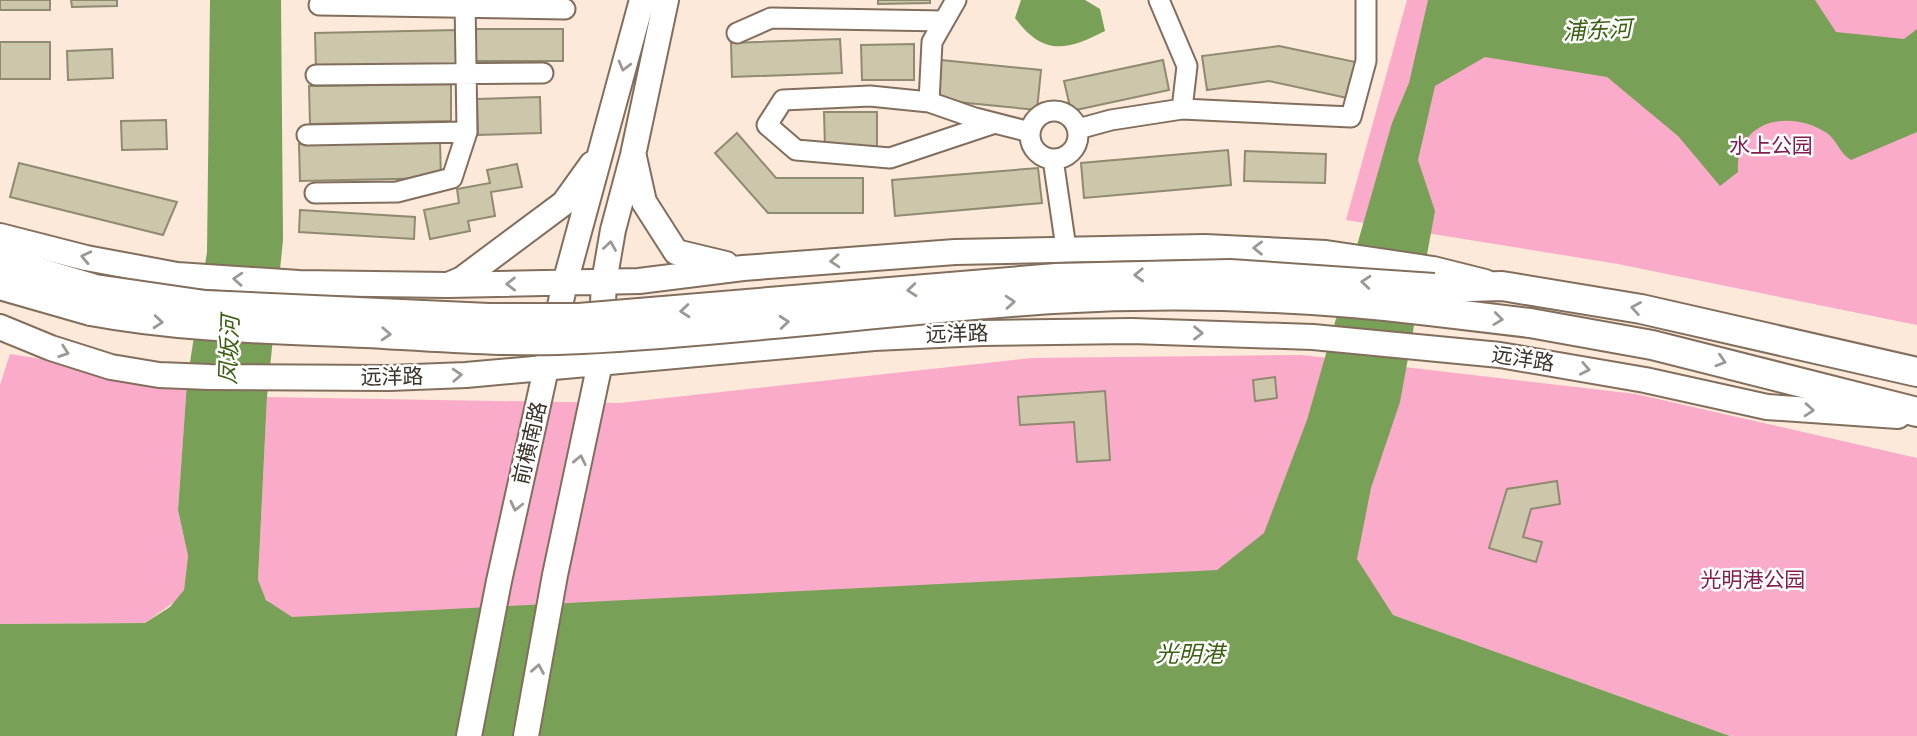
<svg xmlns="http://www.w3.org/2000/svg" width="1917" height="736" viewBox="0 0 1917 736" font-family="'Fira Sans','Noto Sans SC',sans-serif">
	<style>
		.green { fill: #faabc9 }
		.water { fill: #79a057 }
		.building { fill: #ccc6ab; stroke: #8f8a70; stroke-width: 2 }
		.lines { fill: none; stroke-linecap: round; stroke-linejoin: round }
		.minor-casing { stroke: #826e5c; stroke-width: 23 }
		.major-casing { stroke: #826e5c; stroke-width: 28 }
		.highway-casing { stroke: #826e5c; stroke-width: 32 }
		.minor { stroke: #fff; stroke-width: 19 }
		.major { stroke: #fff; stroke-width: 24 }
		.highway { stroke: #fff; stroke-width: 28 }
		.highway-bridge-casing { stroke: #826e5c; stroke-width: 32; stroke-linecap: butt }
		.highway-bridge { stroke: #fff; stroke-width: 28 }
		.oneway { stroke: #9d9894 }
		.labels { text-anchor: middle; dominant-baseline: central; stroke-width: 5; stroke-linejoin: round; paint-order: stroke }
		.park-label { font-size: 21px; fill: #801e50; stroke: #fff }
		.street-label { font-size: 21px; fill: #3b322a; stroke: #fff }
		.water-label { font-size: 23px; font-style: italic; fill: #3c6012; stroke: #fff }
	</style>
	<rect width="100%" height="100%" fill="#fce9d9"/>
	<!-- green -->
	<path class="green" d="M1407,0H1917V325L1618,264L1346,220Z
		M10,354L187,382L178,510L188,556L184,590L177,600L145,623L0,624V385Z
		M1302,355L1636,394L1917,458V736H1730L1393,615L292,617C274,609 262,600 258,580L267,397L620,403L1032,358Z"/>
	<!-- water -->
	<path class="water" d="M210,0H281L283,240L267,397L258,580L266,600L292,617L1217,570L1264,533L1307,420L1392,123L1409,83L1428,0H1815L1836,32L1904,39L1917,29V132L1851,160C1839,153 1837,140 1827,133C1789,108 1735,121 1738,172L1720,186L1678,136L1607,77L1485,57L1435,86L1418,160L1435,211L1400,402L1371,488L1357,559L1393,615L1730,736H0V624L145,623L170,607L184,590L188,556L178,510L187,382L207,252Z
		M1021,0H1085L1100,9L1105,31C1066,51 1043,56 1015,18Z"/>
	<!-- building -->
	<path class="building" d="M0,0H50V10H0Z
		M71,0H117V6L72,7Z
		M878,0H930V3L878,4Z
		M471,29H563V61H471Z
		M456,30L457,68L316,70L315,33Z
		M840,39L842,73L732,77L731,43Z
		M0,42H50V79H0Z
		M914,44V80H862L861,45Z
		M1279,46L1360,63L1352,99L1269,81L1207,90L1202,56Z
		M112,49L113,78L68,80L67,51Z
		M941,60L1041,70L1037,110L937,100Z
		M1163,60L1169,90L1071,111L1064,81Z
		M451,84V121L310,124L309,86Z
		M540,97L541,133L478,135L477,99Z
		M824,112H877V148H825Z
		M166,120L167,149L122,150L121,121Z
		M737,133L776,178H863V213H768L715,153Z
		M440,141L441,178L300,181L299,144Z
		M1228,150L1231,185L1084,198L1081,163Z
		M1245,151L1326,154L1325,183L1244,181Z
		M19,163L177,202L163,235L10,197Z
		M517,164L522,187L491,192L495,216L468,221L470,231L430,239L424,210L459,203L457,189L490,183L487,170Z
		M1038,168L1042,203L895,216L892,180Z
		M300,210L415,217L414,239L299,232Z
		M1275,377L1277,398L1255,401L1253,380Z
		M1105,391L1110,460L1077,462L1074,422L1020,425L1018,397Z
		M1557,481L1560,504L1531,509L1523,537L1542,542L1536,562L1489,548L1507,489Z"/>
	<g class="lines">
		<defs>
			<path id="minor" d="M956,0L932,42L929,102L975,118L1030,132
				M319,5L565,9
				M737,33L771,18L944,21
				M316,75L543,73
				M929,102L870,96L783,100L767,125L796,150L890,158L995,123
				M1182,109L1351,117L1366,61V0
				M1030 135a24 24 0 1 1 48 0a24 24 0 1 1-48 0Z
				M1078,129L1111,120L1182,109L1187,66L1159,0
				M307,135L467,132L465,0
				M1053,159L1066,248
				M315,193L397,192L452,178L467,132"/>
			<path id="major" d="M634,157L644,202L676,252L726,264
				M0,236L86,258L177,275L299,283L448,285L639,281L743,268L955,252L1205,247L1326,253L1433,269L1485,282
				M448,285L462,279L564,203L592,164
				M0,327L51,348L111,367L159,375L210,377L389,378L466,375L874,338L982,333L1132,331L1313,337L1500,355L1645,380L1767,407L1898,416
				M469,736L499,581L565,283L642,0
				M526,736L555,575L600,363L604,282L613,230L633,155L666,0"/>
			<path id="highway" d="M0,261L95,289
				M0,285L91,311
				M1434,288L1502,286L1641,309L1917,372
				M1430,311L1530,323L1652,345L1917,412"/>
		</defs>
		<!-- minor casing -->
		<use href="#minor" class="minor-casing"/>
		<!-- major casing -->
		<use href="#major" class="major-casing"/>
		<!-- highway casing -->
		<use href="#highway" class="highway-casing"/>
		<!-- minor -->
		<use href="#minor" class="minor"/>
		<!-- major -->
		<use href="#major" class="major"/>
		<!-- highway -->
		<use href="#highway" class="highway"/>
		<defs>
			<path id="highway-bridge" d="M95,289L205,305L489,318H579L1056,278L1230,274L1434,288
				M91,311C182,328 274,329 366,333C438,337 511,343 582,339C739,331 896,309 1053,299C1178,292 1305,296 1430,311"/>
		</defs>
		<!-- highway-bridge casing -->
		<use href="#highway-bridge" class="highway-bridge-casing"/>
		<!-- highway-bridge -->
		<use href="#highway-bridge" class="highway-bridge"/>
	</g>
	<!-- one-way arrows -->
	<defs><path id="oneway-chevron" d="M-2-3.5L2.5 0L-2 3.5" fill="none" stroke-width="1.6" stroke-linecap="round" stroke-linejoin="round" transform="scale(1.75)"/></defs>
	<g class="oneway">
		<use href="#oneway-chevron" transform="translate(624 66) rotate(105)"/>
		<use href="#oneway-chevron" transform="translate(610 246) rotate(-81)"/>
		<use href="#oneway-chevron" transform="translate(1258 248) rotate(-179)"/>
		<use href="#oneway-chevron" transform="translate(86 257) rotate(-167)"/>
		<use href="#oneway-chevron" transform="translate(835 261) rotate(176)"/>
		<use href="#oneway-chevron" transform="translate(1139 275) rotate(178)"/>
		<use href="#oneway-chevron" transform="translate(238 279) rotate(-176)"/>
		<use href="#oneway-chevron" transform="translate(1366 282) rotate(-175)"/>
		<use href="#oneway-chevron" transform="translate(511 284) rotate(179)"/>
		<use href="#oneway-chevron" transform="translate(912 290) rotate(175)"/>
		<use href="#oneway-chevron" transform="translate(1010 302) rotate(-4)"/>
		<use href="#oneway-chevron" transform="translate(1636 308) rotate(-170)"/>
		<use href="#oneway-chevron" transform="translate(685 311) rotate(175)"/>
		<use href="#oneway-chevron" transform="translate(1498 319) rotate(7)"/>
		<use href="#oneway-chevron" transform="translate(158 322) rotate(5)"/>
		<use href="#oneway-chevron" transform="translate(784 322) rotate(-5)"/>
		<use href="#oneway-chevron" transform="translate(1198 333) rotate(1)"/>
		<use href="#oneway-chevron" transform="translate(386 334) rotate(3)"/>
		<use href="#oneway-chevron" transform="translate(64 352) rotate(19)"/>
		<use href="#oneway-chevron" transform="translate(1721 361) rotate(17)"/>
		<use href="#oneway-chevron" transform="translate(1585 369) rotate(11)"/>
		<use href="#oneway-chevron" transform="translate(457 375) rotate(-3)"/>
		<use href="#oneway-chevron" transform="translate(1809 410) rotate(4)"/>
		<use href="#oneway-chevron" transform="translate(580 460) rotate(-78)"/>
		<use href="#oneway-chevron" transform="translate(516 506) rotate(103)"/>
		<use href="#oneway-chevron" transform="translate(538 669) rotate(-80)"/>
	</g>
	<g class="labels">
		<!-- park labels -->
		<g class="park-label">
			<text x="1771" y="146">水上公园</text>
			<text x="1753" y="580">光明港公园</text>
		</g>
		<!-- street labels -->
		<g class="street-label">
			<text transform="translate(957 334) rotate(-2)">远洋路</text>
			<text transform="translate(1523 359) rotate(9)">远洋路</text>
			<text transform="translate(392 377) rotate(-1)">远洋路</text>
			<text transform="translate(530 443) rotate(-77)">前横南路</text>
		</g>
		<!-- water labels -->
		<g class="water-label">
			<text transform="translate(1597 30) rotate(-3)">浦东河</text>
			<text transform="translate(229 350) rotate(-88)">凤坂河</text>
			<text x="1190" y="654">光明港</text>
		</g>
	</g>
</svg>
